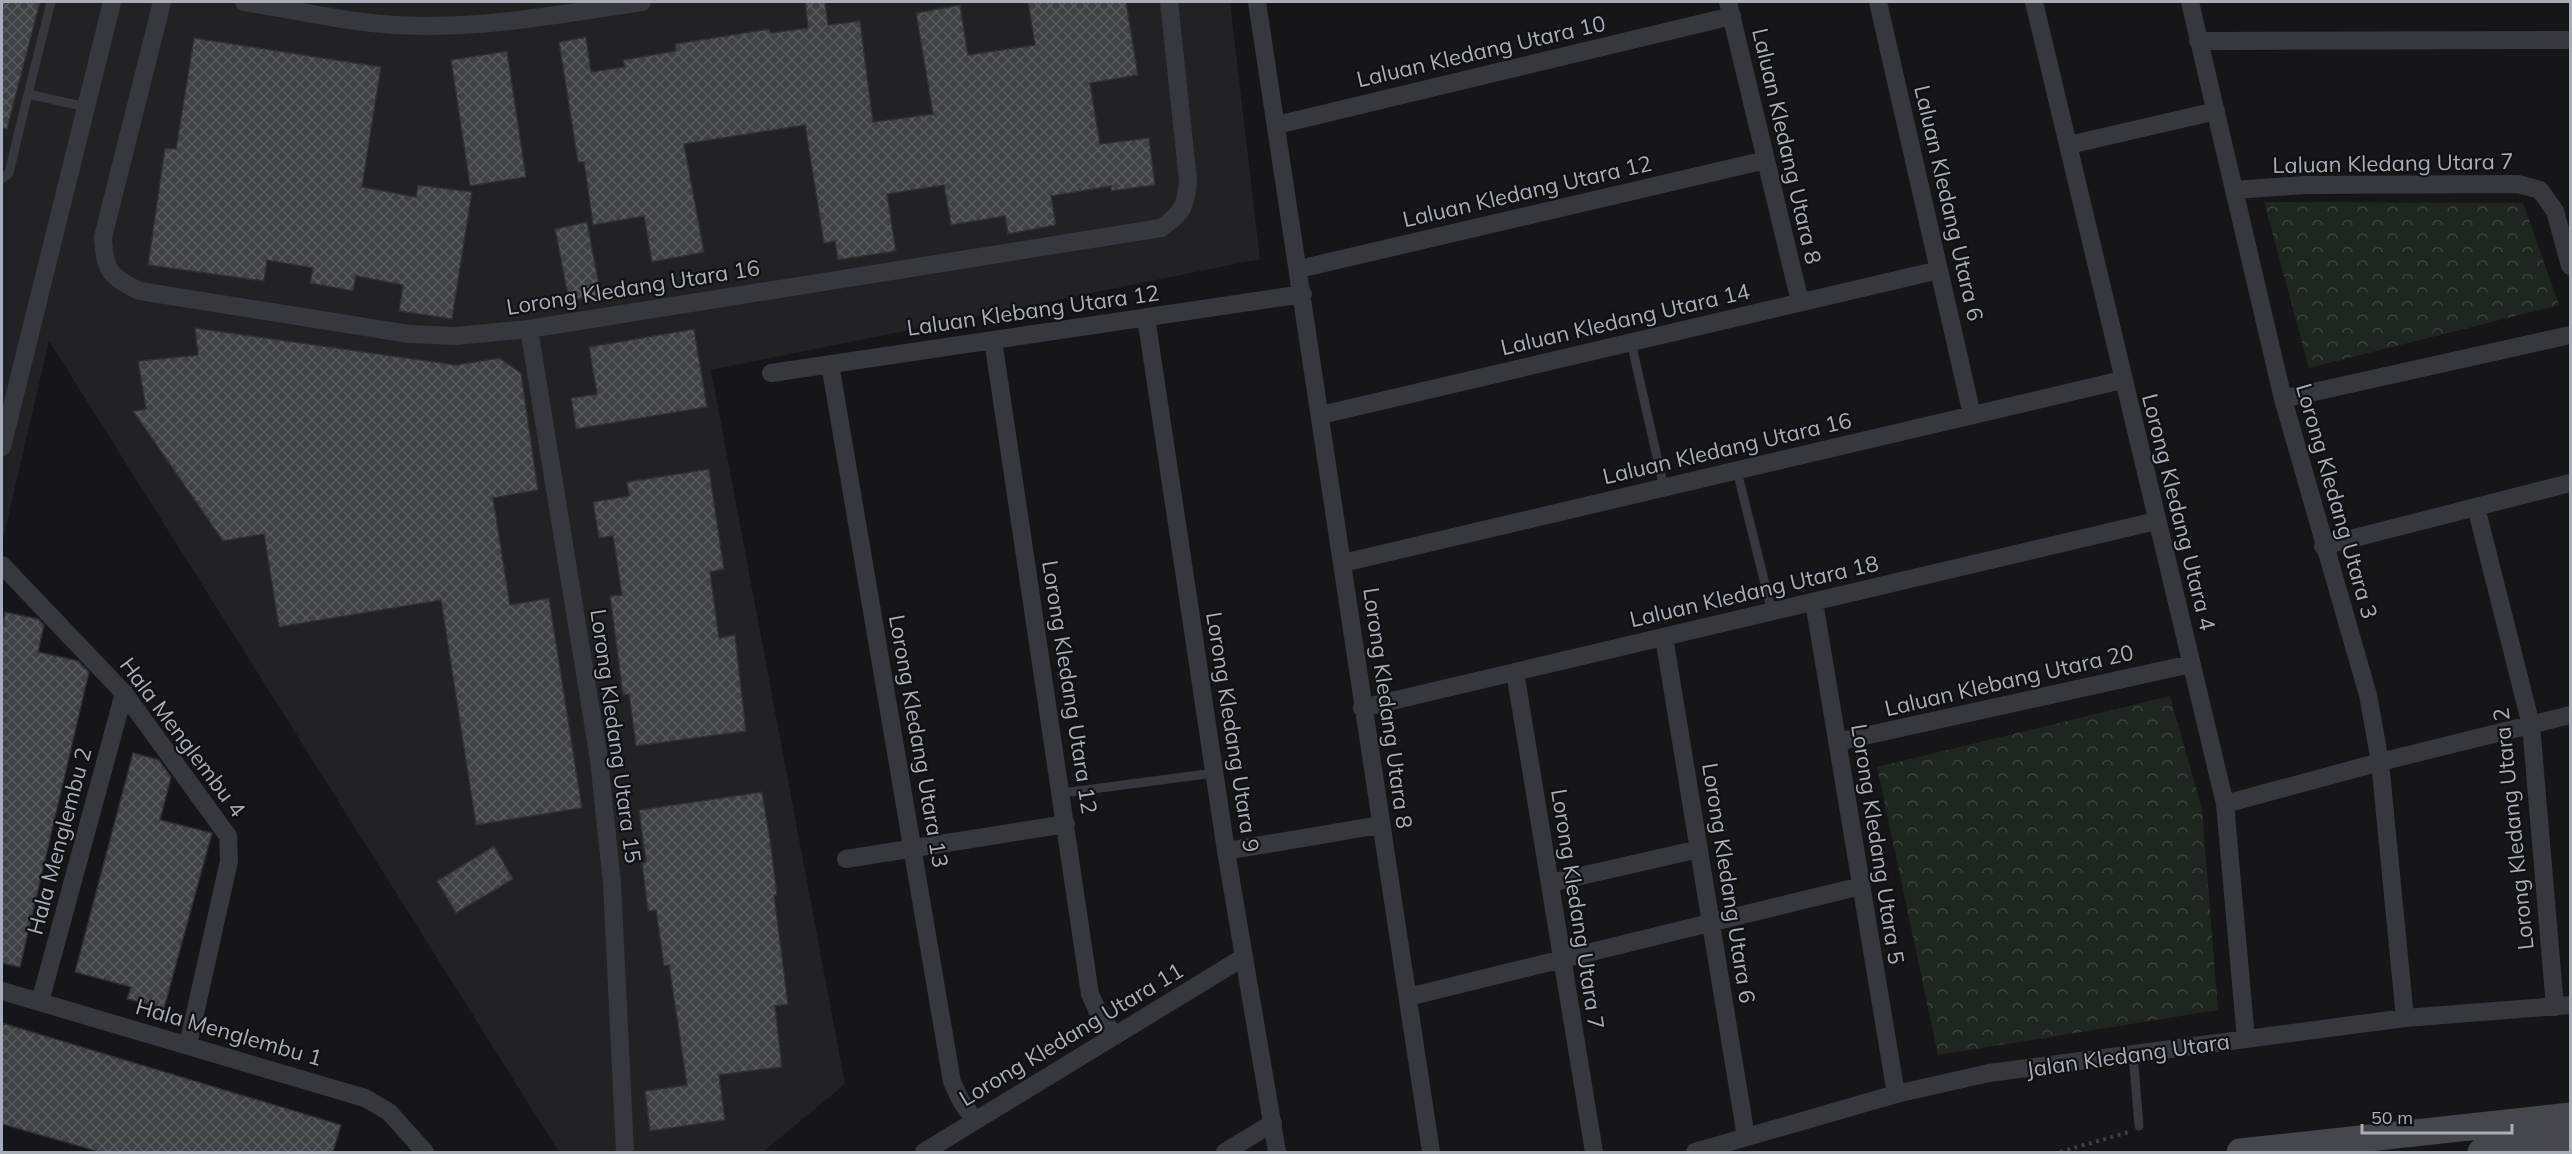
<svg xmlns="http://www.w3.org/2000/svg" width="2572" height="1154" viewBox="0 0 2572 1154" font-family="Mulish,sans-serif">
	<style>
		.built { fill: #222225 }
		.forest { fill: url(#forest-crowns) }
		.building { fill: url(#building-cross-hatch); stroke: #303034; stroke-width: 1.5 }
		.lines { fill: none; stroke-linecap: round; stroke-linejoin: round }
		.path { stroke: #3d3f44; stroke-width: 4; stroke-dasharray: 3 4.5; stroke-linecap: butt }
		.lane { stroke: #37383d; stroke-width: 9 }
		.street { stroke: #37383d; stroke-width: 18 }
		.secondary { stroke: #45474d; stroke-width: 27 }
		.labels { text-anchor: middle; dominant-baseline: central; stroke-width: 4.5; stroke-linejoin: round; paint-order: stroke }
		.street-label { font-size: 22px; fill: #a8adb8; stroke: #111113 }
	</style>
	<defs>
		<pattern id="forest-crowns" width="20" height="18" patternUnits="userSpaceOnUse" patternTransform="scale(1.5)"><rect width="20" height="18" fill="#1e261f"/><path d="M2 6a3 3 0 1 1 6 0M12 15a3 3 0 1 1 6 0" fill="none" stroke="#3c433d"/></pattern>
		<pattern id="building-cross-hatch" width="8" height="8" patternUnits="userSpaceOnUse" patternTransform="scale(1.5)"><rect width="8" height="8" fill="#404145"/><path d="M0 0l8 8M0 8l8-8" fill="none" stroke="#595a5e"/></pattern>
	</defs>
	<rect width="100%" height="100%" fill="#161618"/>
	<!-- built -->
	<path class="built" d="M2,2H1230L1260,259L711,370L845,1084L763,1152H559L49,341L2,543Z"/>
	<!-- forest -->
	<path class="forest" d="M2264,202L2523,203L2559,305L2309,368Z
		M2170,696L2202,809L2218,1010L1938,1055L1877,767Z"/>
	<!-- building -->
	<path class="building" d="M2,2H40L7,129L2,128Z
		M805,2H825L828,25L860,21L873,122L933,114L916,13L960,5L968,55L1035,45L1028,2H1126L1138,75L1090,83L1100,144L1149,138L1155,185L1111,191V186L1051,196L1056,225L1008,234L1005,216L951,225L944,185L887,194L896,251L838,260L835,241L824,243L805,125L684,144L704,252L652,262L644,216L593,225L584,162H578L559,42L586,37L591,72L625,67L623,60L676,51L675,44L769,29L770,33L808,28Z
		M194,38L381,67L362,187L416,197L418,185L472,192L452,319L399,311L403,285L356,276L353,291L310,283L313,268L267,260L264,281L148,265L165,148L176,149Z
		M507,51L526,177L470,186L451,60Z
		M587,222L601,295L569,301L555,229Z
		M195,328L456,365L499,358L521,373L538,490L493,498L510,605L549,598L582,808L476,825L441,600L279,627L264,534L223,541L133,411L146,409L138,361L198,355Z
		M694,329L707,407L576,429L571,398L597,394L589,347Z
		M709,469L724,569L710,572L719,638L735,635L746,731L636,746L629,694L623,695L610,596L622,595L613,536L599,538L593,502L629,496L627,482Z
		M5,612L38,619L44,625L38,652L78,661L89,672L20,967L2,963V630Z
		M133,753L159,760L171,777L160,820L212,833L164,1008L127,999L131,987L75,972Z
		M762,792L771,846L777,895H774L788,1004L775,1006L782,1067L719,1075L725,1120L650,1131L645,1091L687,1085L669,965L664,966L656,910L648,911L642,863L646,862L639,810Z
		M494,846L513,879L456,913L437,881Z
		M2,1023L341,1125L333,1152H100L2,1124Z"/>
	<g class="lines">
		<!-- path -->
		<path class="path" d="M2060,1152L2129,1132"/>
		<!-- lane -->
		<path class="lane" d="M28,94L51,2
			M2,179L9,173L28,94L86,107
			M1631,342L1664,488
			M1737,471L1772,612
			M1062,793L1214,773
			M2133,1054L2139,1126"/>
		<!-- street -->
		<path class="street" d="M162,2L103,237C104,269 110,278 140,291L409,334L456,336L529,329L1161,228C1183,213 1186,206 1188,180L1169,2
			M244,2C293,9 348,23 397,25C480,30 561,14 642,2
			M1257,2L1431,1152
			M1728,2L1800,302
			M1878,2L1972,415
			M2034,2L2225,804L2246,1039
			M2190,2L2283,399L2368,695L2380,762L2405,1018
			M2198,41L2570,40
			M1277,125L1732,16
			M2069,145L2216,111
			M2234,190L2304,185L2518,184L2540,190L2555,211L2570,266
			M1299,269L1766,160
			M1146,317L1226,851L1277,1152
			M529,329L599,760L612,883L625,1152
			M993,340L1090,994L1099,1014L1115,1036
			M830,364L952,1082L961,1101L975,1121
			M771,373L1303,294
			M2283,399L2570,335
			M1321,415L1939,270
			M2,447L112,2
			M2476,507L2531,725L2555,1007
			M2323,546L2570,483
			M1343,563L2122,380
			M2,565L124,693L228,836L229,861L188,1045
			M1814,602L1896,1094
			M1664,637L1746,1137
			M1515,672L1594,1152
			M1362,708L2156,521
			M1837,742L2191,664
			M2225,804L2380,762L2570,715
			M1226,851L1380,825
			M846,859L1066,824
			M1550,883L1699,849
			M2,991L365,1098L389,1112L425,1152
			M1408,997L1861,886
			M40,1002L124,693
			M924,1152L1244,957
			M1225,1152L1273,1123
			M1695,1152L1896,1094L1989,1073L2405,1018L2570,1005"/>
		<!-- secondary -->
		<path class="secondary" d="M2240,1152L2570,1116
			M2481,1152L2570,1143"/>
	</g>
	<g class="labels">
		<!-- street labels -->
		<g class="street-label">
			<text transform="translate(1481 51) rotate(-13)">Laluan Kledang Utara 10</text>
			<text transform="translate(1787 146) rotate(77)">Laluan Kledang Utara 8</text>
			<text transform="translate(2393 163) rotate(-1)">Laluan Kledang Utara 7</text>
			<text transform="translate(1527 191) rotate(-13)">Laluan Kledang Utara 12</text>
			<text transform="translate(1949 203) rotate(77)">Laluan Kledang Utara 6</text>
			<text transform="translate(633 287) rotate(-9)">Lorong Kledang Utara 16</text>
			<text transform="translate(1033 310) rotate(-8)">Laluan Klebang Utara 12</text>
			<text transform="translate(1625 319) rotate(-13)">Laluan Kledang Utara 14</text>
			<text transform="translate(1727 448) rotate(-13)">Laluan Kledang Utara 16</text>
			<text transform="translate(2337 501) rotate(74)">Lorong Kledang Utara 3</text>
			<text transform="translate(2179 512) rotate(76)">Lorong Kledang Utara 4</text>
			<text transform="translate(1754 591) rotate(-13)">Laluan Kledang Utara 18</text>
			<text transform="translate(2009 680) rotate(-13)">Laluan Klebang Utara 20</text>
			<text transform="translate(1070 687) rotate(81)">Lorong Kledang Utara 12</text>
			<text transform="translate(1388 708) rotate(82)">Lorong Kledang Utara 8</text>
			<text transform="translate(1233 732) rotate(81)">Lorong Kledang Utara 9</text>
			<text transform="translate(616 736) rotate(82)">Lorong Kledang Utara 15</text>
			<text transform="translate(183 737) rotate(53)">Hala Menglembu 4</text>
			<text transform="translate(919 741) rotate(80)">Lorong Kledang Utara 13</text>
			<text transform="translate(2513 829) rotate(-96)">Lorong Kledang Utara 2</text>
			<text transform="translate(59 841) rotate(-75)">Hala Menglembu 2</text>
			<text transform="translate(1878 844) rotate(81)">Lorong Kledang Utara 5</text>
			<text transform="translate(1729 883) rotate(81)">Lorong Kledang Utara 6</text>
			<text transform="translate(1578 909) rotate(81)">Lorong Kledang Utara 7</text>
			<text transform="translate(229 1032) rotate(16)">Hala Menglembu 1</text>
			<text transform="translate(1071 1034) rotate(-31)">Lorong Kledang Utara 11</text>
			<text transform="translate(2128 1055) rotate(-8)">Jalan Kledang Utara</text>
		</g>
	</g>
	<!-- border -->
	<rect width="2572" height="1154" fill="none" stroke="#a8adb8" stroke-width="6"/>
	<!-- scale -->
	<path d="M2362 1124v9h150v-9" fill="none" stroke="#a8adb8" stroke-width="3"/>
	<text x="2371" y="1124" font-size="18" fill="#a8adb8" stroke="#111113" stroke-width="4.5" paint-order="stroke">50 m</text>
</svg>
